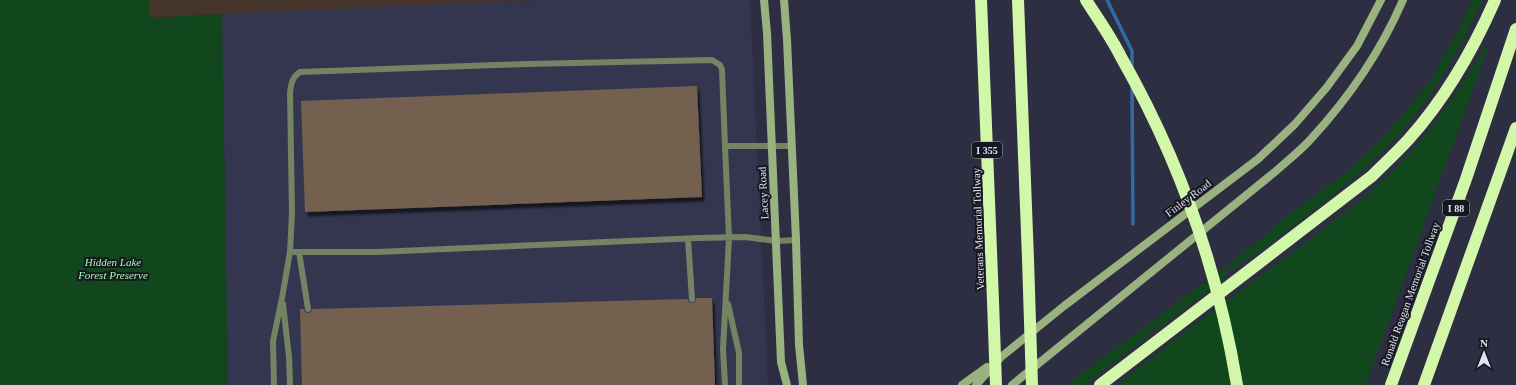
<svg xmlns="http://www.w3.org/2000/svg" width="1516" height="385" viewBox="0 0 1516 385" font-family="'Times New Roman',serif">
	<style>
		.commercial { fill: #443429 }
		.built { fill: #343650 }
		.green { fill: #12461d }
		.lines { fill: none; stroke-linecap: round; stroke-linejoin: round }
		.stream { stroke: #316ba4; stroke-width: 3.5 }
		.building { fill: #736150; filter: url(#shadow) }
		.lane { stroke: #748364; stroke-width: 6 }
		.secondary { stroke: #9ab280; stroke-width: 8 }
		.highway { stroke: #d2f7a8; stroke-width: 12 }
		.highway-bridge { stroke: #d2f7a8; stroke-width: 12 }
		.labels { text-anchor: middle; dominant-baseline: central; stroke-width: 4; stroke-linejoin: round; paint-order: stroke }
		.shield { fill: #161720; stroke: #a3a5b1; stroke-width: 1 }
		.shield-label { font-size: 10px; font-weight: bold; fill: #e0e2ef }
		.street-label { font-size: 11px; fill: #e0e2ef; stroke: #161720 }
		.park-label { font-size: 11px; font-style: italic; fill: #a2feae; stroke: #161720 }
	</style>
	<defs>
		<filter id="shadow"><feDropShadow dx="2.5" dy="4.5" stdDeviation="1" flood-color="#0009"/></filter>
	</defs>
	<rect width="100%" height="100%" fill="#2d2e42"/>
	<!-- commercial -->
	<path class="commercial" d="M149,0H541L149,18Z"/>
	<!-- built -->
	<path class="built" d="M541,0H750L768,385H228L222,14Z"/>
	<!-- green -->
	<path class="green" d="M0,0H149V18L222,14L228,385H0Z
		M1472,0H1483C1464,40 1444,77 1417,113C1411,120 1406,127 1400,134C1355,182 1300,221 1248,260L1242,259L1239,267L1237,269L1230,267L1226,272L1227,276L1157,330L1153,328L1149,330V336L1085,385H1066L1228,265L1296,209L1348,171L1385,136L1430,81L1459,29Z
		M1484,48H1488L1366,385H1117C1173,340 1231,298 1289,255C1333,222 1379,189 1415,147C1442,116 1463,83 1484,48Z"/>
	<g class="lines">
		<!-- stream -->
		<path class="stream" d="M1107,0L1132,51V67
			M1132,85L1133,224"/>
	</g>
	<!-- building -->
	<path class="building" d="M697,86L702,197L305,212L301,101Z
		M696,298H712L715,385H302L300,309H304L305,312L308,313L311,312L312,309L687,299L689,302L692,303L695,302Z"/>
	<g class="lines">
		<!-- lane -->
		<path class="lane" d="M791,146H725L722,70L720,65L712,60L527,64L300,72C292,77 291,84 290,93L292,213L290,252H377L698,238L745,237L777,241L796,240
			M688,239L692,299
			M299,252L308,309
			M283,304L289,357L290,385
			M728,304L739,353V385
			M274,385L273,341L282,298L290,252
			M725,385L723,349L729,238L725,146"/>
		<!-- secondary -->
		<path class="secondary" d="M764,0L767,33L781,362L787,385
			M784,0L787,40L796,240L799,345L803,385
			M962,385L987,367
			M976,385L1001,357L1064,306L1258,159L1295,124L1327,87L1357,46L1381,0
			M1012,385L1276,171C1287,161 1300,151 1310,140C1348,99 1381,51 1403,0"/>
		<!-- highway -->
		<path class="highway" d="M981,0L993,301
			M1018,0L1028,259
			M1100,385L1372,176C1384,164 1397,152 1408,140C1445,99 1473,50 1495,0
			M1391,385L1466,179L1516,29
			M1424,385L1516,128"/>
		<!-- highway-bridge -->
		<path class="highway-bridge" d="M1086,0C1098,19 1111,37 1121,57C1179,159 1218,270 1237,385
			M1028,259L1032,385
			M993,301L996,385"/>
	</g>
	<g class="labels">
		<!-- shield labels -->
		<g class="shield">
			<rect x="972" y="142" width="30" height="16" rx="3"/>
			<rect x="1443" y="200" width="26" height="16" rx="3"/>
		</g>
		<g class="shield-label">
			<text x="987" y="150">I 355</text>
			<text x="1456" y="208">I 88</text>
		</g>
		<!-- street labels -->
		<g class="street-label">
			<text transform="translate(763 193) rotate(-93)">Lacey Road</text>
			<text transform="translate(1188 198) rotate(-37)">Finley Road</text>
			<text transform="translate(978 229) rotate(-92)">Veterans Memorial Tollway</text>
			<text transform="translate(1410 294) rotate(-70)">Ronald Reagan Memorial Tollway</text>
		</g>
		<!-- park labels -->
		<g class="park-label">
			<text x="113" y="262">Hidden Lake<tspan x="113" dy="13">Forest Preserve</tspan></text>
		</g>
	</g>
	<!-- north arrow -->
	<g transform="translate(1484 353)" stroke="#161720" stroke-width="3" paint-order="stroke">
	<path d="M0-3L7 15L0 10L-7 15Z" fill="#e0e2ef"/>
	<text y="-6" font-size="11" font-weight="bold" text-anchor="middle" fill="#e0e2ef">N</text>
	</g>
</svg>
